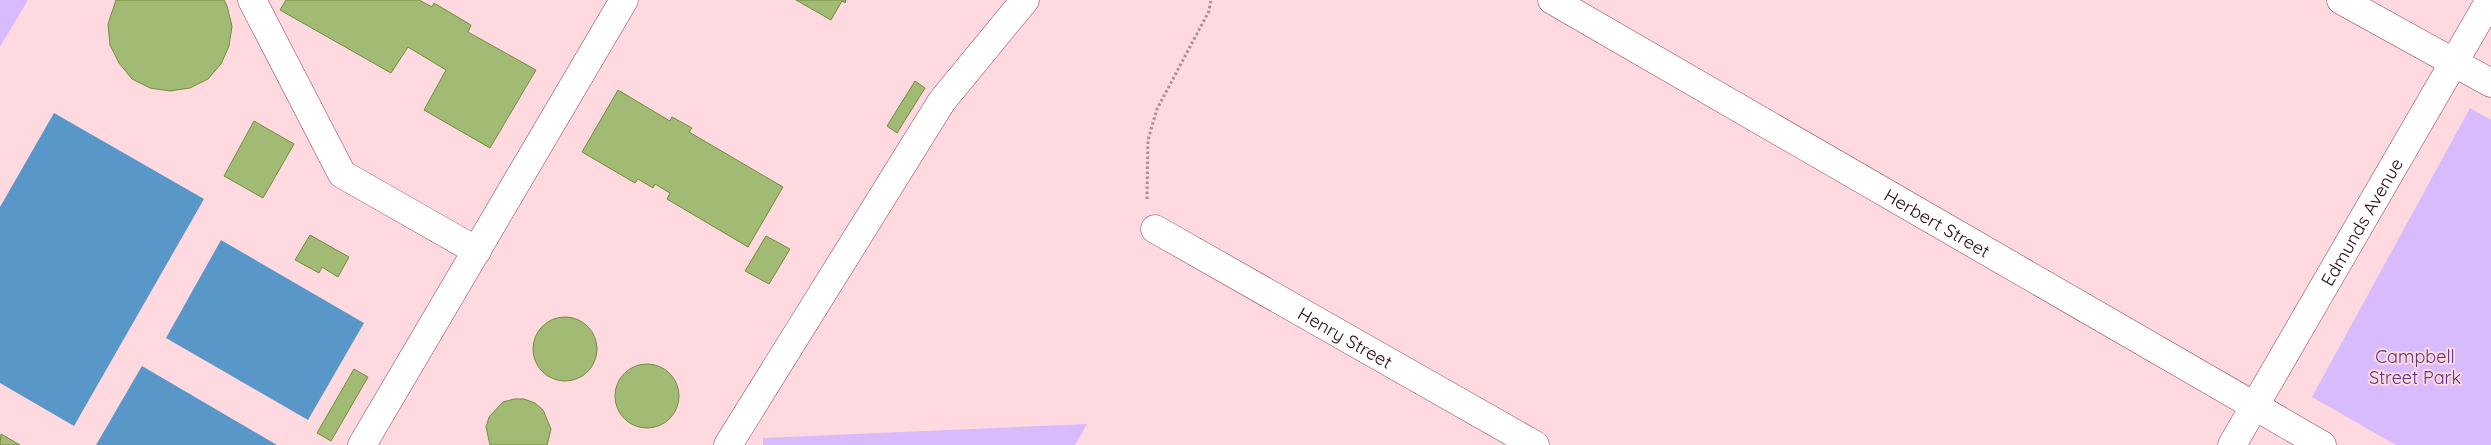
<svg xmlns="http://www.w3.org/2000/svg" width="2491" height="445" viewBox="0 0 2491 445" font-family="Quicksand,sans-serif">
	<style>
		.green { fill: #d8bbfc }
		.water { fill: #5997c9 }
		.building { fill: #a2bb74; stroke: #738c3e }
		.lines { fill: none; stroke-linecap: round; stroke-linejoin: round }
		.minor-casing { stroke: #904157; stroke-width: 29 }
		.path { stroke: #ae8a92; stroke-width: 3; stroke-dasharray: 2.5 2.5; stroke-linecap: butt }
		.minor { stroke: #fff; stroke-width: 28 }
		.labels { text-anchor: middle; dominant-baseline: central; stroke-width: 4; stroke-linejoin: round; paint-order: stroke }
		.street-label { font-size: 18px; fill: #25060f; stroke: #ffd9e0 }
		.park-label { font-size: 18px; fill: #5a3281; stroke: #ffd9e0 }
	</style>
	<rect width="100%" height="100%" fill="#ffd9e0"/>
	<!-- green -->
	<path class="green" d="M0,0H28L0,47Z
		M2470,108L2491,120V445H2396L2312,397Z
		M1087,424L1075,445H763V438Z"/>
	<!-- water -->
	<path class="water" d="M54,113L204,199L74,426L0,383V207Z
		M221,240L364,323L308,420L166,338Z
		M142,366L277,445H96Z"/>
	<!-- building -->
	<path class="building" d="M116,0H224L227,6L232,26L229,46L221,64L208,79L190,88L170,91L150,88L132,79L119,63L110,45L108,24Z
		M286,0H419L432,7L434,3L471,25L468,32L536,70L490,148L424,110L446,70L408,47L391,73L280,10Z
		M796,0H846L845,3L842,1L831,20Z
		M915,81L925,88L897,133L887,126Z
		M618,90L670,121L672,117L692,128L689,132L783,187L748,247L667,199L670,193L655,184L653,188L638,179L635,183L582,152Z
		M254,121L294,144L263,198L224,176Z
		M310,235L349,257L338,277L322,267L319,273L295,260Z
		M766,236L790,249L769,284L745,271Z
		M533 349a32 32 0 1 1 64 0a32 32 0 1 1-64 0Z
		M615 396a32 32 0 1 1 64 0a32 32 0 1 1-64 0Z
		M354,369L368,377L331,441L317,433Z
		M514,399H524L535,403L543,410L551,429L547,445H490L486,427L489,417L503,402Z
		M1,434L20,445H0Z"/>
	<g class="lines">
		<defs>
			<g id="minor">
				<path d="M252,0L342,174L477,251"/>
				<path id="s1" d="M1552,0L2322,445"/>
				<path d="M2341,0L2491,83"/>
				<path id="s2" d="M1155,229L1535,445"/>
				<path d="M362,445L624,0"/>
				<path d="M728,445L942,101L1025,0"/>
				<path id="s3" d="M2232,445L2490,0"/>
			</g>
		</defs>
		<!-- minor casing -->
		<use href="#minor" class="minor-casing"/>
		<!-- path -->
		<path class="path" d="M1147,199L1148,140L1157,109L1209,11L1211,0"/>
		<!-- minor -->
		<use href="#minor" class="minor"/>
	</g>
	<g class="labels">
		<!-- street labels -->
		<g class="street-label">
			<text stroke="none"><textPath href="#s1" startOffset="445">Herbert Street</textPath></text>
			<text stroke="none"><textPath href="#s3" startOffset="258">Edmunds Avenue</textPath></text>
			<text stroke="none"><textPath href="#s2" startOffset="219">Henry Street</textPath></text>
		</g>
		<!-- park labels -->
		<g class="park-label">
			<text x="2415" y="356">Campbell<tspan x="2415" dy="21">Street Park</tspan></text>
		</g>
	</g>
</svg>
